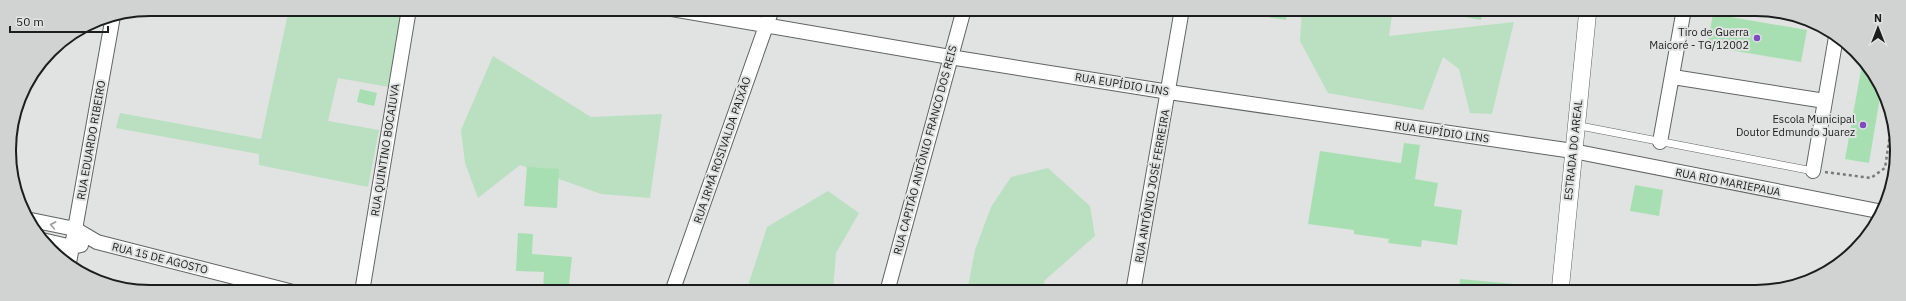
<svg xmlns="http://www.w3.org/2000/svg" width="1906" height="301" viewBox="0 0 1906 301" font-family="'IBM Plex Sans',sans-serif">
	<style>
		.green { fill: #bae0c1 }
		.building { fill: #a8dfb2 }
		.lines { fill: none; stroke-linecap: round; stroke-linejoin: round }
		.service-casing { stroke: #616461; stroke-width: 8 }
		.minor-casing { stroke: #616461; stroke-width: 16 }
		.tertiary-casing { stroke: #616461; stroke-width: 18 }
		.path { stroke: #777a78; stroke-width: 2.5; stroke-dasharray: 3 3; stroke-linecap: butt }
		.service { stroke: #fff; stroke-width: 7 }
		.minor { stroke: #fff; stroke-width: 14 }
		.tertiary { stroke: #fff; stroke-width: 17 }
		.oneway { stroke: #999a99 }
		.poi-dot { fill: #7e4bc3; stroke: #e0e3e1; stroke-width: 1.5 }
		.labels { text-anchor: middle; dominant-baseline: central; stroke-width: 4; stroke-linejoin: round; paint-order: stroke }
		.poi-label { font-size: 11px; fill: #1c1e1d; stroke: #e0e3e1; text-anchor: end }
		.street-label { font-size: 11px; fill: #1c1e1d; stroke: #e0e3e1 }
		.rim { fill: none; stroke: #1c1e1d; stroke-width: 2 }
	</style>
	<rect width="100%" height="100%" fill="#e0e3e1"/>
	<!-- green -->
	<path class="green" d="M289,9H403L389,87L338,78L328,121L379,130L368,187L259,165V154L116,128L120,113L261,139Z
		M1302,9H1393L1389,36L1514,22L1492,114L1470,113L1459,69L1443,57L1423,110L1328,93L1300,41Z
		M493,56L591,117L662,114L650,198L601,194L520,165L478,198L465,163L461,130Z
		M1048,168L1090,206L1095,236L1044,281L1046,292H967L975,250L991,207L1011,177Z
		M828,191L859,213L836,253L833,291L746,292L767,227Z"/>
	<!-- building -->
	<path class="building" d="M1256,9H1288L1286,20L1255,15Z
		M1451,9H1483L1481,20L1450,14Z
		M1713,14L1807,30L1801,62L1707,46Z
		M1863,59L1881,91L1869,163L1845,159Z
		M360,89L377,93L374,106L357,102Z
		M1404,143L1420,145L1415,179L1438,183L1434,206L1462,210L1457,245L1422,240L1421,247L1388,243L1389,239L1354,234V230L1308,224L1320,151L1401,163Z
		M527,167L559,169L557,208L524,206Z
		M1635,185L1663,190L1659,216L1630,211Z
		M518,233L533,234L532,254L572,257L568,292H543L544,272L516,271Z
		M1460,279L1514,284L1513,292H1459Z"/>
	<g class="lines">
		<defs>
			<path id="service" d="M1575,125L1813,171"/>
			<path id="minor" d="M672,9L950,57L1169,92L1573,151L1883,212
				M1673,77L1825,101
				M1660,142L1684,9
				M1813,171L1836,37
				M31,220L75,229L97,242L293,292
				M42,240L72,247L81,245
				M69,263L113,16
				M362,292L409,9
				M672,292L772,9
				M887,292L964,9
				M1133,292L1182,9"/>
			<path id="tertiary" d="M1560,292L1588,9"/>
		</defs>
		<!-- service casing -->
		<use href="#service" class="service-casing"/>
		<!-- minor casing -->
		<use href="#minor" class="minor-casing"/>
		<!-- tertiary casing -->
		<use href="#tertiary" class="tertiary-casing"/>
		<!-- path -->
		<path class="path" d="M1825,172L1871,178L1885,168L1892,121"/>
		<!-- service -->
		<use href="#service" class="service"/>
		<!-- minor -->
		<use href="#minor" class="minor"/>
		<!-- tertiary -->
		<use href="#tertiary" class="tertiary"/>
	</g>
	<!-- one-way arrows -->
	<defs><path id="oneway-chevron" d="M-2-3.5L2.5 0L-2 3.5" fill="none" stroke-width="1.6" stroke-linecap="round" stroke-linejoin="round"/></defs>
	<use class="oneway" href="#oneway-chevron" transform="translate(53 225) rotate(-169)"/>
	<!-- markers -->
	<g class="poi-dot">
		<circle cx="1757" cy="38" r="4"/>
		<circle cx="1863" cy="125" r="4"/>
	</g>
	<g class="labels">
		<!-- poi labels -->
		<g class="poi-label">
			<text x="1749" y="32">Tiro de Guerra<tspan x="1749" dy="13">Maicoré - TG/12002</tspan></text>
			<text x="1855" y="119">Escola Municipal<tspan x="1855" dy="13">Doutor Edmundo Juarez</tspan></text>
		</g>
		<!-- street labels -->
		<g class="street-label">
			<text transform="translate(1122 84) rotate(9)">RUA EUPÍDIO LINS</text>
			<text transform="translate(1442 132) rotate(8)">RUA EUPÍDIO LINS</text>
			<text transform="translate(91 140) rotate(-80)">RUA EDUARDO RIBEIRO</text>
			<text transform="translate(385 150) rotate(-81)">RUA QUINTINO BOCAIUVA</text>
			<text transform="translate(722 150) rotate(-71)">RUA IRMÃ ROSIVALDA PAIXÃO</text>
			<text transform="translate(925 150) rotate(-75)">RUA CAPITÃO ANTÔNIO FRANCO DOS REIS</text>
			<text transform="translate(1573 150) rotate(-84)">ESTRADA DO AREAL</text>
			<text transform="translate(1728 182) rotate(11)">RUA RIO MARIEPAUA</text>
			<text transform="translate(1152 186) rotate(-80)">RUA ANTÔNIO JOSÉ FERREIRA</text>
			<text transform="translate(160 258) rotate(14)">RUA 15 DE AGOSTO</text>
		</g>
	</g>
	<!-- crop -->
	<path d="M0 0H1906V301H0ZM150 16H1756A134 134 0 0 1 1890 150V151A134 134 0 0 1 1756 285H150A134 134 0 0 1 16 151V150A134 134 0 0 1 150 16Z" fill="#d0d3d1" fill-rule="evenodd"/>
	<path class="rim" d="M150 16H1756A134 134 0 0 1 1890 150V151A134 134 0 0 1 1756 285H150A134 134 0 0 1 16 151V150A134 134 0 0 1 150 16Z"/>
	<!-- north arrow -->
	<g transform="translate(1878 28)" stroke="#e0e3e1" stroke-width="3" paint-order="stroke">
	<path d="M0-3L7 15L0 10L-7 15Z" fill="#1c1e1d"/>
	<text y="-6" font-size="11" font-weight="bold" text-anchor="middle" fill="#1c1e1d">N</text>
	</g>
	<!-- scale -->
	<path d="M10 26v6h98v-6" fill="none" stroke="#1c1e1d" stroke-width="2"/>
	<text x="16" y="26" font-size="12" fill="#1c1e1d" stroke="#e0e3e1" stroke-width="3" paint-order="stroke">50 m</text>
</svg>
